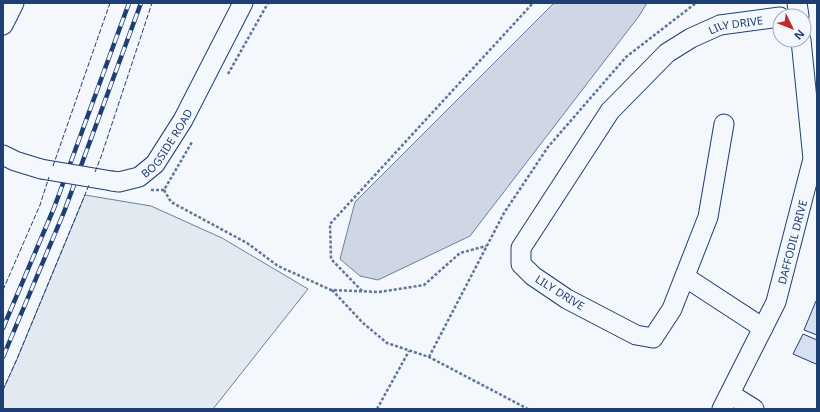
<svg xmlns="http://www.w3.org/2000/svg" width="820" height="412" viewBox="0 0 820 412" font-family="'Noto Sans',sans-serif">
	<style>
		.green { fill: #e3e9f0; stroke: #687fa3 }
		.water { fill: #cfd7e4; stroke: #687fa3 }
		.building { fill: #d5e0f0; stroke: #1d3f73 }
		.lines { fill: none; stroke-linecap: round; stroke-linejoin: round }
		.minor-casing { stroke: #1d3f73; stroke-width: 21 }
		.path { stroke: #5e769c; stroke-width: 2.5; stroke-dasharray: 3 2; stroke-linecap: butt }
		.minor { stroke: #f4f7fb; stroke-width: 19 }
		.rail-casing { stroke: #1d3f73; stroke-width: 4.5 }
		.rail { stroke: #f4f7fb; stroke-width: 3; stroke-dasharray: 9; stroke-linecap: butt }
		.minor-bridge-casing { stroke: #1d3f73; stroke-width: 21; stroke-linecap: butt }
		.minor-bridge { stroke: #f4f7fb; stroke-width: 19 }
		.fence { stroke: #1d3f73; stroke-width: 1; stroke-dasharray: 5 2; stroke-linecap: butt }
		.labels { text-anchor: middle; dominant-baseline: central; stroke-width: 3; stroke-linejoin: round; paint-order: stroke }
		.street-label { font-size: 11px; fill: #1d3f73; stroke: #f4f7fb }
	</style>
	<rect width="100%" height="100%" fill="#f4f7fb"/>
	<!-- green -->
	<path class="green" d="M85,195L151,206L222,238L308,289L213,409H3V390L17,359Z"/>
	<!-- water -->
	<path class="water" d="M554,3H647L639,16L470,236L378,280L360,276L340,259L355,202Z"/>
	<!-- building -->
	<path class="building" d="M816,301H817V335L804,330Z
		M803,334L817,340V361L816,364L793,354Z"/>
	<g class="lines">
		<defs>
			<g id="minor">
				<path d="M797,3L799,16"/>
				<path d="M3,25L14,3"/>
				<path id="s1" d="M724,124L708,217L672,309L653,338L636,335L567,299L533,276L521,264V248L610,111L667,53L691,38L720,25L780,17"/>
				<path d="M3,155L15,161L41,169"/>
				<path id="s2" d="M112,181L119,182L139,177L155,164L183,120L243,3"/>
				<path d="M685,277L763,328"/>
				<path d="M730,394L754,409"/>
				<path id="s3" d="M722,409L776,302L813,159L801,40"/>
			</g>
		</defs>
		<!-- minor casing -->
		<use href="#minor" class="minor-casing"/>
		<!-- path -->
		<path class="path" d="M228,74L268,3
			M151,190H164L192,142
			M164,190L171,202L247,243L278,266L331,290L379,292L424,285L460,253L486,246
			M332,290L363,323L387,343L429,357L528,409
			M362,291L331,259L330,224L533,3
			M429,357L504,213L548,147L626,57L696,3
			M377,409L409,351"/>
		<!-- minor -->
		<use href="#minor" class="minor"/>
		<defs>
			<path id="rail" d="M3,328L54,208L129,3
				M3,357L64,212L141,3"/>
		</defs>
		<!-- rail casing -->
		<use href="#rail" class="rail-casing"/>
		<!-- rail -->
		<use href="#rail" class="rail"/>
		<defs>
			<path id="minor-bridge" d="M41,169L112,181"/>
		</defs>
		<!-- minor-bridge casing -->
		<use href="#minor-bridge" class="minor-bridge-casing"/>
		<!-- minor-bridge -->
		<use href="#minor-bridge" class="minor-bridge"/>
		<!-- fence -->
		<path class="fence" d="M53,166L110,3
			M95,172L101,157L152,3
			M3,290L40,205L49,177
			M3,390L17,359L89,185"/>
	</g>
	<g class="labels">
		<!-- street labels -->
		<g class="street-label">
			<text stroke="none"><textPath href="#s1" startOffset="717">LILY DRIVE</textPath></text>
			<text stroke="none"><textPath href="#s2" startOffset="72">BOGSIDE ROAD</textPath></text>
			<text stroke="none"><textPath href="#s3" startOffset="182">DAFFODIL DRIVE</textPath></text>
			<text transform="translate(560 292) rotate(32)">LILY DRIVE</text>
		</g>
	</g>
	<!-- border -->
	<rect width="820" height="412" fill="none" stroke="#1d3f73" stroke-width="8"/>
	<!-- north arrow -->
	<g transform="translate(792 28) rotate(133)"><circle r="19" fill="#f4f7fb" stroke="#9eadc5"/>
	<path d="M0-3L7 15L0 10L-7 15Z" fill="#c62828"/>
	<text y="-6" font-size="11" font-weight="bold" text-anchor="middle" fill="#1d3f73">N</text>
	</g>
</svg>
